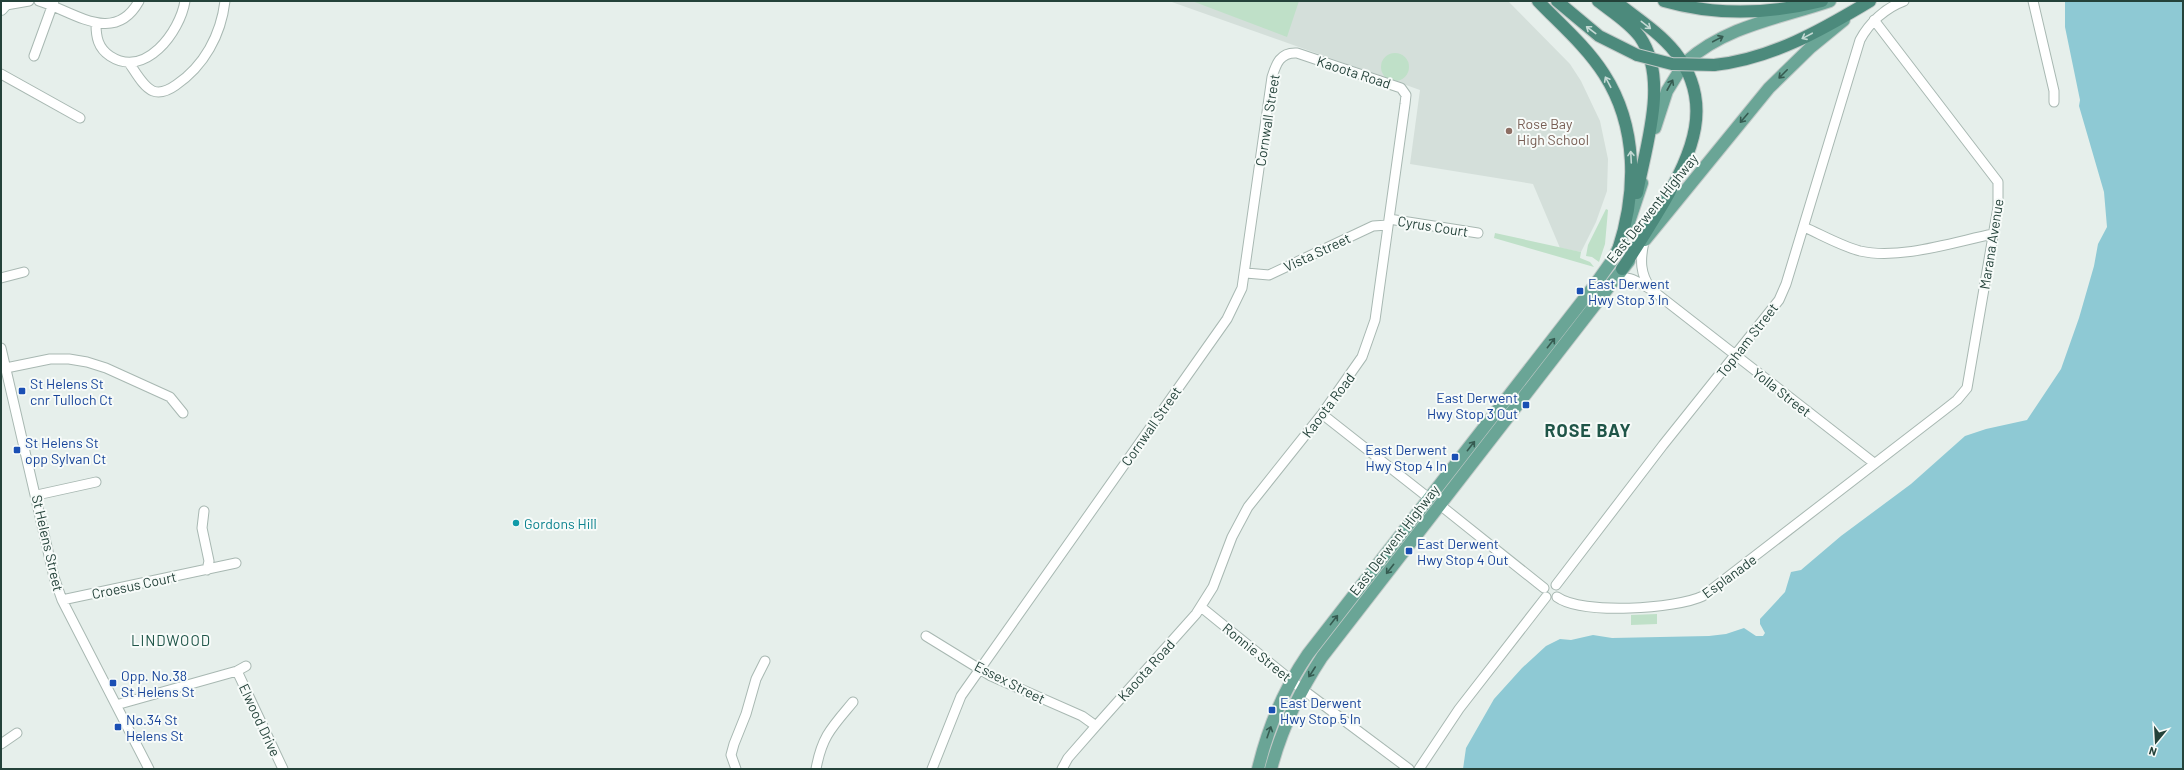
<svg xmlns="http://www.w3.org/2000/svg" width="2184" height="770" viewBox="0 0 2184 770" font-family="Barlow,sans-serif">
	<style>
		.built { fill: #d4dfda }
		.green { fill: #bfe0c8 }
		.water { fill: #8ec9d4 }
		.lines { fill: none; stroke-linecap: round; stroke-linejoin: round }
		.minor-casing { stroke: #a8b8b2; stroke-width: 11 }
		.secondary-casing { stroke: #a4bbb3; stroke-width: 14 }
		.primary-casing { stroke: #c2cac8; stroke-width: 14 }
		.trunk-casing { stroke: #c2cac8; stroke-width: 14 }
		.minor { stroke: #fff; stroke-width: 9 }
		.secondary { stroke: #fff; stroke-width: 12 }
		.primary { stroke: #6aa596; stroke-width: 12 }
		.trunk { stroke: #4c8a7c; stroke-width: 12 }
		.trunk-bridge-casing { stroke: #c2cac8; stroke-width: 14; stroke-linecap: butt }
		.trunk-bridge { stroke: #4c8a7c; stroke-width: 12 }
		.oneway { stroke: #c4d9d4 }
		.oneway2 { stroke: #365b51 }
		.education-dot { fill: #8d6e63; stroke: #f7fbf9; stroke-width: 1.5 }
		.transit-dot { fill: #1a4fb4; stroke: #f7fbf9; stroke-width: 1.5 }
		.culture-dot { fill: #0f9aa8; stroke: #f7fbf9; stroke-width: 1.5 }
		.labels { text-anchor: middle; dominant-baseline: central; stroke-width: 4; stroke-linejoin: round; paint-order: stroke }
		.street-label { font-size: 14px; fill: #24423a; stroke: #f7fbf9 }
		.education-label { font-size: 14px; fill: #785e54; stroke: #f7fbf9; text-anchor: start }
		.transit-label { font-size: 14px; fill: #164399; stroke: #f7fbf9; text-anchor: start }
		.culture-label { font-size: 14px; fill: #0d838f; stroke: #f7fbf9; text-anchor: start }
		.neighbourhood-label { font-size: 15px; letter-spacing: 1px; fill: #1f5548; stroke: #f7fbf9 }
		.district-label { font-size: 18px; font-weight: bold; letter-spacing: 1px; fill: #1f5548; stroke: #f7fbf9 }
	</style>
	<rect width="100%" height="100%" fill="#e6efeb"/>
	<!-- built -->
	<path class="built" d="M1169,1H1508L1570,64L1581,81L1600,121L1608,159L1607,191L1596,222L1581,252L1560,248L1533,184L1410,164L1420,90Z"/>
	<!-- green -->
	<path class="green" d="M1192,1H1299L1287,37Z
		M1381 67a14 14 0 1 1 28 0a14 14 0 1 1-28 0Z
		M1606,209L1608,210L1605,244L1599,262L1592,257L1586,256L1588,245Z
		M1495,233L1581,252L1580,258L1590,262L1594,267L1494,238Z
		M1657,614V624L1631,625V615Z"/>
	<!-- water -->
	<path class="water" d="M2065,1H2183V769H1463L1466,748L1494,699L1522,668L1546,646L1560,639L1571,640L1593,635L1612,638L1709,636L1726,634L1744,628L1756,636H1763L1765,633L1760,624V619L1785,592L1791,572L1801,570L1841,536L1911,484L1965,436L1986,429L2027,420L2061,369L2079,318L2094,266L2098,244L2107,227L2104,192L2079,106L2080,100L2065,27Z"/>
	<g class="lines">
		<defs>
			<path id="minor" d="M39,1C73,11 114,46 139,1
				M2033,1L2054,91V102
				M6,5L29,1
				M96,24C96,37 98,48 110,56C145,79 180,32 185,1
				M34,56L54,1
				M129,63C135,71 143,87 153,91C161,94 169,90 176,85C204,66 221,35 225,1
				M1,74L80,118
				M1389,219L1478,233
				M1804,227C1822,235 1841,246 1860,251C1900,260 1954,242 1993,234
				M1644,242C1640,260 1640,274 1651,289
				M1246,273L1269,275L1373,226L1388,225
				M1,278L24,272
				M1614,282C1628,272 1639,283 1652,290L1874,463
				M1,348L54,577L62,600L149,769
				M6,368L50,359H69L87,362L106,368L170,397L183,413
				M1322,414L1430,499
				M37,495L96,482
				M1440,505L1544,588
				M204,511L202,528L209,561L207,570
				M1556,585L1663,445L1779,300L1786,284L1860,40C1869,23 1885,8 1904,1
				M1557,597C1582,615 1676,609 1703,596L1943,411L1957,400L1967,388L1998,207V182L1874,20
				M62,600L236,563
				M1201,607L1302,689L1409,769
				M926,636L991,676L1082,716L1096,726
				M237,671L283,769
				M116,705L237,671L246,666
				M1,744L17,733
				M736,769L731,755L734,744L746,714L756,679L765,661
				M816,769C822,736 832,727 853,702
				M932,769L961,696L1215,336L1227,319L1242,288L1272,77C1276,64 1280,52 1297,53L1401,88L1406,95L1405,104L1375,320L1362,357L1322,414L1248,507L1232,537L1213,587L1196,614L1096,726L1068,758L1062,769
				M1419,769L1459,709L1546,597"/>
			<path id="secondary" d="M1,9L8,1"/>
			<path id="primary" d="M1686,62C1726,26 1780,18 1830,1
				M1655,128L1667,91L1680,70
				M1628,225L1642,183
				M1645,240L1769,88L1811,47L1844,20
				M1258,769C1268,727 1284,689 1308,654L1594,286L1611,262L1622,242
				M1271,769C1282,728 1299,692 1322,657L1629,261"/>
			<path id="trunk" d="M1538,1C1560,24 1586,46 1604,74C1638,127 1637,192 1618,250
				M1557,1L1599,36L1637,55
				M1598,1C1612,12 1629,22 1640,37C1669,79 1646,145 1637,193
				M1615,1C1635,17 1659,32 1675,52C1715,103 1692,153 1664,202C1651,224 1637,247 1622,269
				M1664,1C1716,16 1770,14 1822,1
				M1714,65C1771,59 1822,30 1870,1"/>
		</defs>
		<!-- minor casing -->
		<use href="#minor" class="minor-casing"/>
		<!-- secondary casing -->
		<use href="#secondary" class="secondary-casing"/>
		<!-- primary casing -->
		<use href="#primary" class="primary-casing"/>
		<!-- trunk casing -->
		<use href="#trunk" class="trunk-casing"/>
		<!-- minor -->
		<use href="#minor" class="minor"/>
		<!-- secondary -->
		<use href="#secondary" class="secondary"/>
		<!-- primary -->
		<use href="#primary" class="primary"/>
		<!-- trunk -->
		<use href="#trunk" class="trunk"/>
		<defs>
			<path id="trunk-bridge" d="M1637,55L1672,64L1714,65"/>
		</defs>
		<!-- trunk-bridge casing -->
		<use href="#trunk-bridge" class="trunk-bridge-casing"/>
		<!-- trunk-bridge -->
		<use href="#trunk-bridge" class="trunk-bridge"/>
	</g>
	<!-- one-way arrows -->
	<defs><path id="oneway-shaft" d="M-6 0H5M1.5-3L5.5 0L1.5 3" fill="none" stroke-width="1.6" stroke-linecap="round" stroke-linejoin="round"/></defs>
	<g class="oneway">
		<use href="#oneway-shaft" transform="translate(1646 25) rotate(38)"/>
		<use href="#oneway-shaft" transform="translate(1591 30) rotate(-143)"/>
		<use href="#oneway-shaft" transform="translate(1807 36) rotate(152)"/>
		<use href="#oneway-shaft" transform="translate(1608 82) rotate(-118)"/>
		<use href="#oneway-shaft" transform="translate(1631 157) rotate(-93)"/>
	</g>
	<g class="oneway2">
		<use href="#oneway-shaft" transform="translate(1718 39) rotate(-28)"/>
		<use href="#oneway-shaft" transform="translate(1783 74) rotate(135)"/>
		<use href="#oneway-shaft" transform="translate(1670 85) rotate(-61)"/>
		<use href="#oneway-shaft" transform="translate(1744 118) rotate(130)"/>
		<use href="#oneway-shaft" transform="translate(1551 343) rotate(-52)"/>
		<use href="#oneway-shaft" transform="translate(1471 446) rotate(-52)"/>
		<use href="#oneway-shaft" transform="translate(1390 569) rotate(128)"/>
		<use href="#oneway-shaft" transform="translate(1334 620) rotate(-52)"/>
		<use href="#oneway-shaft" transform="translate(1312 672) rotate(123)"/>
		<use href="#oneway-shaft" transform="translate(1269 732) rotate(-71)"/>
	</g>
	<!-- markers -->
	<circle class="education-dot" cx="1509" cy="131" r="4"/>
	<g class="transit-dot">
		<rect x="1576" y="287" width="8" height="8" rx="2"/>
		<rect x="18" y="387" width="8" height="8" rx="2"/>
		<rect x="1522" y="401" width="8" height="8" rx="2"/>
		<rect x="13" y="446" width="8" height="8" rx="2"/>
		<rect x="1451" y="453" width="8" height="8" rx="2"/>
		<rect x="1405" y="547" width="8" height="8" rx="2"/>
		<rect x="109" y="679" width="8" height="8" rx="2"/>
		<rect x="1268" y="706" width="8" height="8" rx="2"/>
		<rect x="114" y="723" width="8" height="8" rx="2"/>
	</g>
	<circle class="culture-dot" cx="516" cy="523" r="4"/>
	<g class="labels">
		<!-- street labels -->
		<g class="street-label">
			<text transform="translate(1354 72) rotate(18)">Kaoota Road</text>
			<text transform="translate(1267 120) rotate(-81)">Cornwall Street</text>
			<text transform="translate(1652 208) rotate(-51)">East Derwent Highway</text>
			<text transform="translate(1433 226) rotate(9)">Cyrus Court</text>
			<text transform="translate(1991 244) rotate(-81)">Marana Avenue</text>
			<text transform="translate(1317 252) rotate(-25)">Vista Street</text>
			<text transform="translate(1747 340) rotate(-52)">Topham Street</text>
			<text transform="translate(1782 392) rotate(38)">Yolla Street</text>
			<text transform="translate(1328 405) rotate(-53)">Kaoota Road</text>
			<text transform="translate(1151 426) rotate(-55)">Cornwall Street</text>
			<text transform="translate(1394 540) rotate(-52)">East Derwent Highway</text>
			<text transform="translate(48 543) rotate(77)">St Helens Street</text>
			<text transform="translate(1729 576) rotate(-36)">Esplanade</text>
			<text transform="translate(134 585) rotate(-12)">Croesus Court</text>
			<text transform="translate(1257 652) rotate(39)">Ronnie Street</text>
			<text transform="translate(1146 670) rotate(-48)">Kaoota Road</text>
			<text transform="translate(1010 682) rotate(27)">Essex Street</text>
			<text transform="translate(260 720) rotate(65)">Elwood Drive</text>
		</g>
		<!-- education labels -->
		<g class="education-label">
			<text x="1517" y="123">Rose Bay<tspan x="1517" dy="16">High School</tspan></text>
		</g>
		<!-- transit labels -->
		<g class="transit-label">
			<text x="1588" y="283">East Derwent<tspan x="1588" dy="16">Hwy Stop 3 In</tspan></text>
			<text x="30" y="383">St Helens St<tspan x="30" dy="16">cnr Tulloch Ct</tspan></text>
			<text x="1518" y="397" text-anchor="end">East Derwent<tspan x="1518" dy="16">Hwy Stop 3 Out</tspan></text>
			<text x="25" y="442">St Helens St<tspan x="25" dy="16">opp Sylvan Ct</tspan></text>
			<text x="1447" y="449" text-anchor="end">East Derwent<tspan x="1447" dy="16">Hwy Stop 4 In</tspan></text>
			<text x="1417" y="543">East Derwent<tspan x="1417" dy="16">Hwy Stop 4 Out</tspan></text>
			<text x="121" y="675">Opp. No.38<tspan x="121" dy="16">St Helens St</tspan></text>
			<text x="1280" y="702">East Derwent<tspan x="1280" dy="16">Hwy Stop 5 In</tspan></text>
			<text x="126" y="719">No.34 St<tspan x="126" dy="16">Helens St</tspan></text>
		</g>
		<!-- culture labels -->
		<g class="culture-label">
			<text x="524" y="523">Gordons Hill</text>
		</g>
		<!-- neighbourhood labels -->
		<g class="neighbourhood-label">
			<text x="171" y="640">LINDWOOD</text>
		</g>
		<!-- district labels -->
		<g class="district-label">
			<text x="1588" y="430">ROSE BAY</text>
		</g>
	</g>
	<!-- border -->
	<rect width="2184" height="770" fill="none" stroke="#24423a" stroke-width="4"/>
	<!-- north arrow -->
	<g transform="translate(2156 742) rotate(198)" stroke="#f7fbf9" stroke-width="3" paint-order="stroke">
	<path d="M0-3L7 15L0 10L-7 15Z" fill="#24423a"/>
	<text y="-6" font-size="11" font-weight="bold" text-anchor="middle" fill="#24423a">N</text>
	</g>
</svg>
